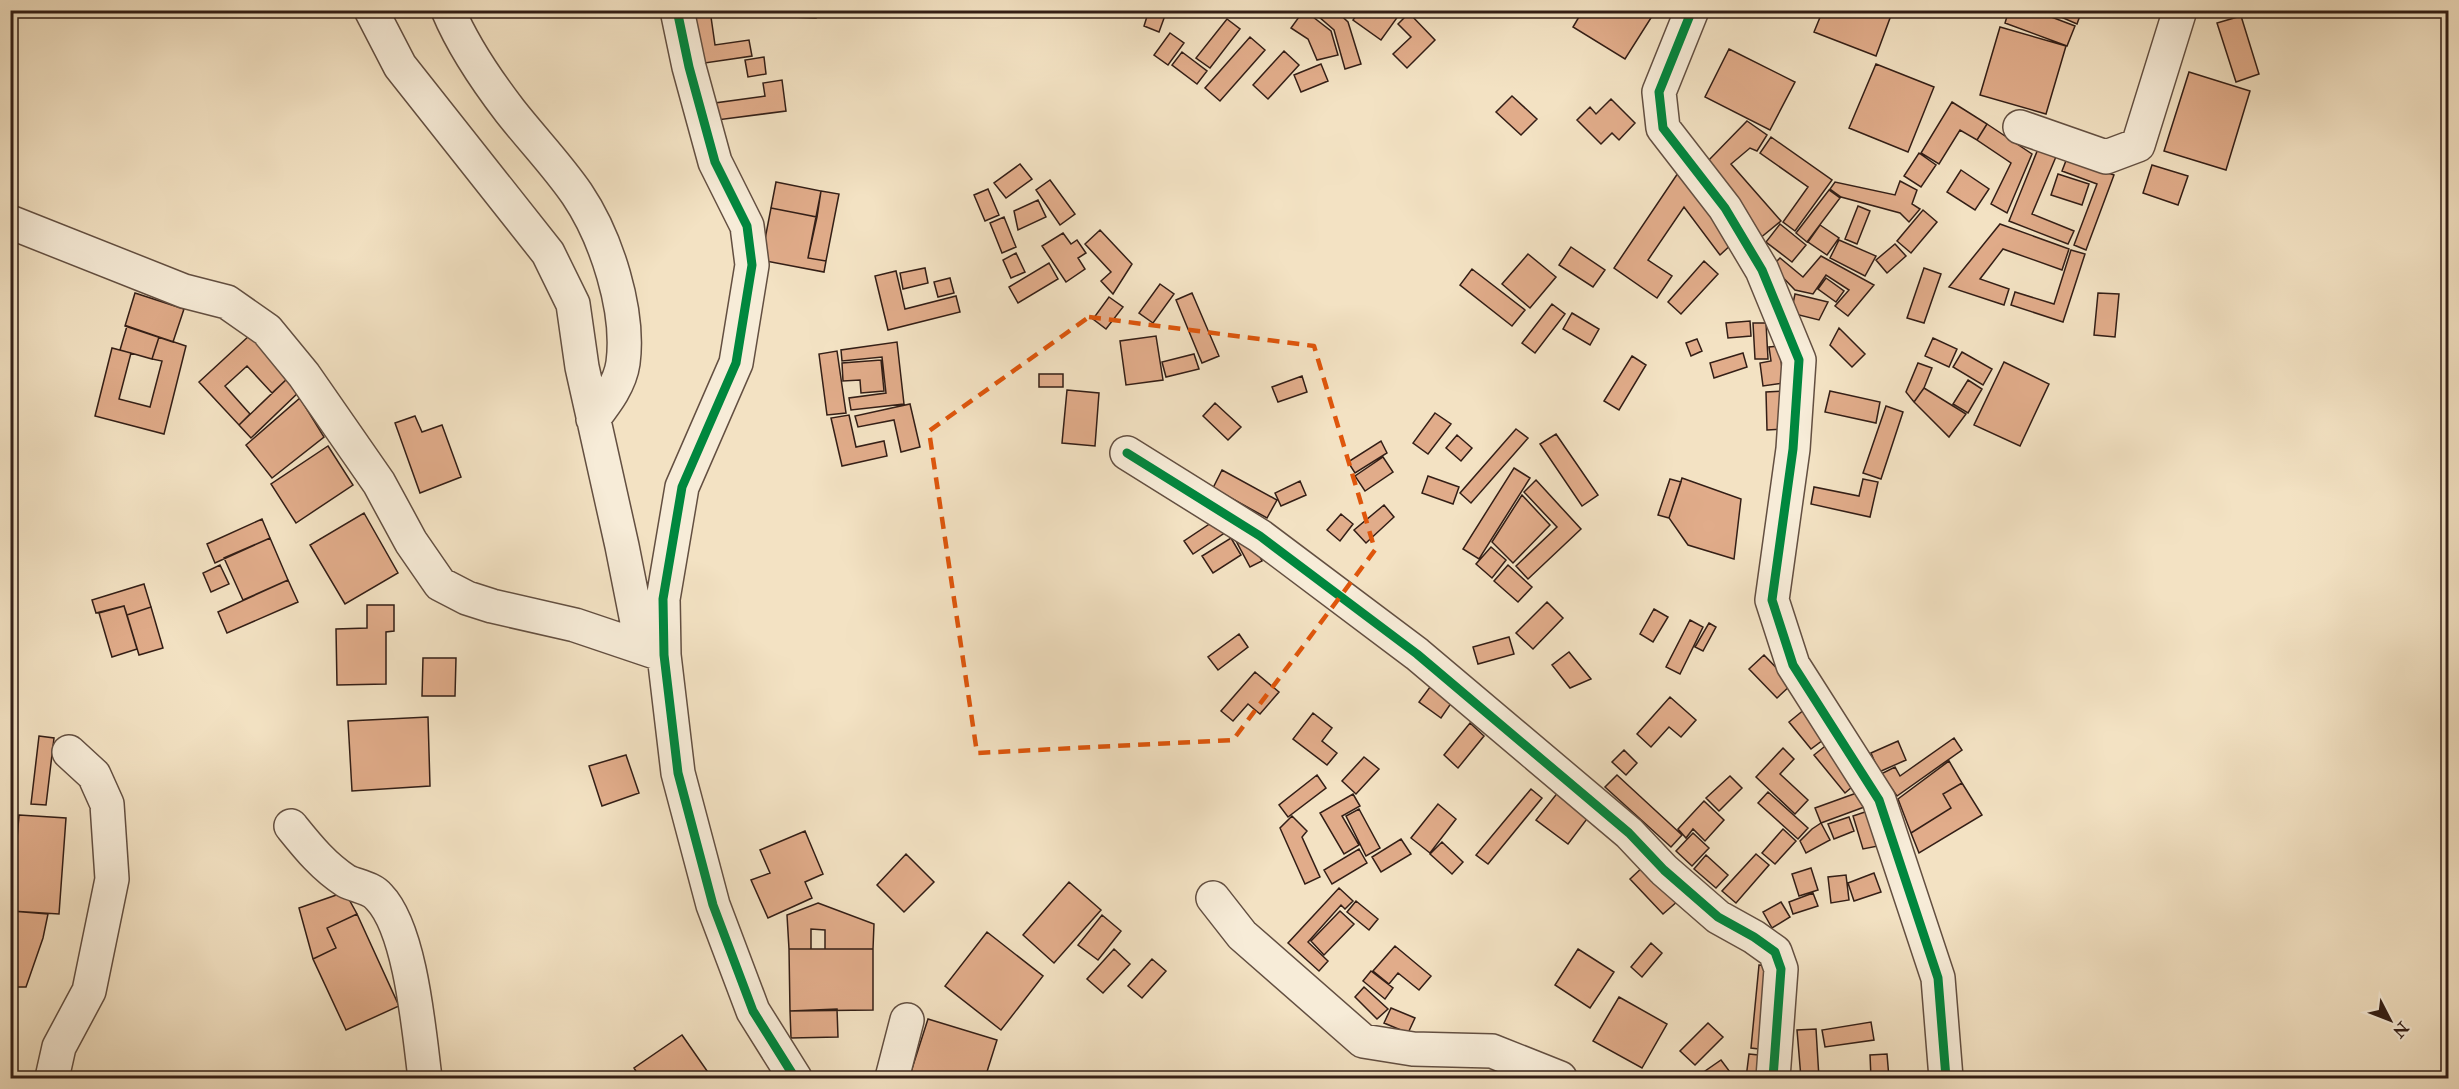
<svg xmlns="http://www.w3.org/2000/svg" width="2459" height="1089" viewBox="0 0 2459 1089" font-family="'IM FELL Double Pica',serif">
	<style>
		.building { fill: #e1ac8a; stroke: #331e16; stroke-width: 1.5 }
		.lines { fill: none; stroke-linecap: round; stroke-linejoin: round }
		.minor-casing { stroke: #634f41; stroke-width: 36 }
		.minor { stroke: #f7ecd8; stroke-width: 33 }
		.cycleway-casing { stroke: #f7ecd8; stroke-width: 13 }
		.cycleway { stroke: #00873e; stroke-width: 9 }
		.marked { fill: none; stroke: #df560c; stroke-width: 4.5; stroke-dasharray: 12 8; stroke-linejoin: round }
	</style>
	<rect width="100%" height="100%" fill="#f3e2c3"/>
	<filter id="stains"><feTurbulence type="fractalNoise" baseFrequency=".00333" numOctaves="4"/><feColorMatrix values="0 0 0 0 .2 0 0 0 0 .09 0 0 0 0 .02 0 0 0 .5 -.17"/></filter>
	<radialGradient id="worn" r=".72"><stop offset=".6" stop-color="#630" stop-opacity="0"/><stop offset="1" stop-color="#630" stop-opacity=".3"/></radialGradient>
	<!-- building -->
	<path class="building" d="M690,10H710L715,45L749,40L752,56L698,64Z
		M792,10H816V18L792,17Z
		M1149,10H1167L1159,32L1144,26Z
		M1304,10L1331,31L1338,55L1317,60L1308,39L1291,28Z
		M1311,10H1335L1348,22L1361,64L1345,69L1334,30Z
		M1360,10H1393L1399,15L1381,40L1353,20Z
		M1583,10H1656L1625,59L1573,27Z
		M1823,10H1893L1876,56L1814,32Z
		M2009,10H2033L2075,26L2067,46L2005,23Z
		M2045,10H2082L2077,24Z
		M1409,13L1435,40L1407,68L1393,54L1411,37L1398,24Z
		M2241,16L2259,74L2236,82L2217,23Z
		M1227,19L1240,29L1210,68L1196,58Z
		M2000,27L2066,46L2046,114L1980,95Z
		M1170,33L1184,43L1168,65L1154,55Z
		M1250,37L1265,50L1220,101L1205,88Z
		M1729,49L1795,82L1770,130L1705,97Z
		M1284,51L1299,65L1268,99L1253,85Z
		M1182,52L1207,71L1197,84L1172,65Z
		M764,57L766,74L748,77L745,60Z
		M1321,64L1328,81L1301,92L1294,75Z
		M1876,64L1934,87L1908,152L1849,128Z
		M2189,72L2250,91L2226,170L2164,151Z
		M782,80L786,111L717,120L715,103L765,96L763,83Z
		M1512,96L1537,119L1521,135L1496,112Z
		M1611,99L1635,123L1619,140L1612,133L1601,144L1577,120L1590,107L1596,114Z
		M1952,102L1987,124L1977,140L1960,130L1939,164L1921,153Z
		M1747,121L1767,135L1757,151L1750,148L1731,164L1781,221L1759,239L1705,164Z
		M1987,124L2032,154L2007,213L1991,204L2011,163L1977,140Z
		M1771,137L1832,180L1795,231L1783,222L1808,187L1760,153Z
		M2040,144L2058,152L2032,214L2074,231L2068,244L2009,221Z
		M1919,153L1936,165L1921,187L1904,176Z
		M2067,158L2114,175L2086,250L2074,245L2097,184L2062,171Z
		M1020,164L1032,179L1006,198L994,183Z
		M2152,165L2188,176L2178,205L2143,193Z
		M1961,170L1989,189L1975,210L1947,192Z
		M1678,173L1735,241L1720,255L1684,207L1648,260L1672,276L1657,298L1614,268Z
		M2058,174L2089,184L2082,205L2051,195Z
		M1050,180L1075,214L1060,225L1036,190Z
		M1900,181L1917,190L1912,204L1920,209L1909,222L1900,213L1841,197L1830,189L1835,182L1895,195Z
		M776,182L821,191L817,217L771,208Z
		M988,189L999,215L985,221L974,195Z
		M1829,190L1840,198L1807,242L1796,233Z
		M821,191L839,194L826,261L808,258Z
		M1038,200L1046,217L1018,230L1014,211Z
		M1858,206L1870,211L1857,244L1845,239Z
		M771,208L817,217L808,258L826,261L824,272L761,260Z
		M1923,210L1937,222L1911,253L1897,241Z
		M1004,217L1016,247L1002,253L990,223Z
		M1780,224L1806,245L1792,262L1766,242Z
		M2000,224L2069,249L2062,270L2003,249L1980,279L2009,289L2004,305L1949,287Z
		M1820,225L1839,238L1827,255L1808,242Z
		M1100,230L1132,264L1113,294L1101,281L1111,272L1085,244Z
		M1063,233L1071,244L1077,240L1086,253L1078,258L1085,269L1066,282L1042,246Z
		M1839,240L1876,256L1865,276L1830,258Z
		M1895,244L1906,256L1887,273L1876,260Z
		M1571,247L1605,270L1593,287L1559,265Z
		M2071,250L2085,254L2063,322L2011,305L2015,292L2054,304Z
		M1016,253L1025,272L1011,278L1003,260Z
		M1528,254L1556,277L1530,308L1502,284Z
		M1821,256L1874,285L1848,316L1835,306L1849,290L1826,275L1813,294L1795,290L1772,266L1780,258L1803,277Z
		M1704,261L1718,274L1681,314L1668,302Z
		M1049,263L1058,279L1018,303L1009,287Z
		M925,268L928,283L903,289L900,273Z
		M1924,268L1941,274L1924,323L1907,318Z
		M1472,269L1525,310L1512,326L1460,285Z
		M896,271L905,309L956,296L960,312L888,330L875,276Z
		M950,278L954,293L938,297L934,282Z
		M1826,278L1844,291L1836,302L1818,289Z
		M1160,284L1174,294L1153,323L1139,313Z
		M135,293L184,309L173,342L125,326Z
		M1192,293L1219,356L1202,363L1176,300Z
		M2098,293L2119,294L2115,337L2094,335Z
		M1795,294L1828,302L1819,320L1791,313Z
		M1109,297L1123,307L1106,329L1093,319Z
		M1552,304L1565,314L1535,353L1522,343Z
		M1572,313L1599,329L1590,345L1563,329Z
		M1750,321L1751,336L1728,338L1726,323Z
		M1753,323H1766L1768,359H1755Z
		M127,326L159,337L152,359L120,350Z
		M1839,328L1865,354L1852,367L1830,345Z
		M250,335L289,377L272,393L247,366L225,386L250,414L239,425L199,382Z
		M1156,336L1163,380L1126,385L1120,341Z
		M159,337L186,346L164,434L95,416L112,348L131,353L119,399L150,407L162,361L152,359Z
		M1933,338L1957,349L1949,367L1925,356Z
		M1697,339L1702,351L1691,356L1686,343Z
		M897,342L904,404L851,410L849,398L886,393L882,357L842,361L841,350Z
		M1779,346L1784,383L1763,386L1760,363L1771,361L1769,347Z
		M837,351L846,413L827,415L819,354Z
		M1962,352L1992,369L1983,385L1953,367Z
		M1743,353L1747,367L1714,378L1710,363Z
		M1194,354L1199,369L1166,377L1162,362Z
		M1632,356L1646,365L1619,410L1604,401Z
		M881,360L884,391L861,393L860,380L843,381L842,363Z
		M2004,362L2049,384L2020,446L1974,425Z
		M1918,363L1932,368L1924,388L1914,402L1906,392Z
		M1039,374H1063V387H1039Z
		M1302,376L1307,392L1278,402L1272,387Z
		M289,377L301,390L251,438L239,425Z
		M1968,380L1982,389L1968,413L1953,404Z
		M1924,388L1966,414L1949,437L1914,402Z
		M1067,390L1099,393L1095,446L1062,443Z
		M1784,391L1786,429L1767,430L1766,392Z
		M1830,391L1880,402L1876,423L1825,412Z
		M300,398L324,437L272,478L246,445Z
		M1215,403L1241,427L1228,440L1203,416Z
		M910,404L920,447L901,452L894,420L858,427L855,416Z
		M1886,406L1903,412L1881,479L1863,473Z
		M1435,413L1451,424L1428,454L1413,443Z
		M849,415L856,447L884,441L887,456L842,466L831,418Z
		M415,416L422,432L442,425L461,477L420,493L395,423Z
		M1516,429L1528,438L1471,503L1460,493Z
		M1556,434L1598,495L1582,506L1540,444Z
		M1457,435L1472,448L1461,461L1446,448Z
		M1381,441L1387,453L1355,473L1348,462Z
		M328,446L353,485L296,523L271,484Z
		M1383,457L1393,472L1365,491L1355,476Z
		M1514,468L1530,478L1479,559L1463,549Z
		M1222,470L1277,500L1267,518L1213,488Z
		M1428,476L1459,487L1453,504L1422,493Z
		M1682,478L1741,499L1734,559L1688,545L1669,518Z
		M1670,479L1681,482L1669,518L1658,515Z
		M1863,479L1878,482L1870,517L1811,504L1814,487L1859,496Z
		M1536,480L1581,529L1528,579L1516,566L1557,527L1524,492Z
		M1300,481L1306,495L1281,506L1275,493Z
		M1522,495L1550,525L1513,563L1492,542Z
		M1384,505L1394,517L1366,543L1354,530Z
		M364,513L398,573L345,604L310,545Z
		M1341,514L1353,524L1340,541L1327,530Z
		M262,519L270,538L215,563L207,544Z
		M1217,519L1226,532L1193,554L1184,541Z
		M1247,532L1262,561L1250,567L1235,539Z
		M270,538L288,580L243,600L224,558Z
		M1231,538L1241,555L1213,573L1202,556Z
		M1491,547L1506,560L1492,578L1476,564Z
		M220,565L229,584L211,592L203,573Z
		M1508,565L1532,587L1518,602L1494,581Z
		M288,580L298,602L227,633L218,612Z
		M144,584L151,607L127,615L124,606L96,613L92,600Z
		M1547,602L1563,618L1533,649L1516,633Z
		M367,605H394V631L386,632V684L337,685L336,629L367,628Z
		M124,606L137,649L112,657L99,613Z
		M151,607L163,648L139,655L127,615Z
		M1654,609L1668,617L1653,642L1640,634Z
		M1690,620L1703,627L1680,674L1666,667Z
		M1709,623L1716,627L1703,651L1695,647Z
		M1239,634L1248,647L1218,670L1208,657Z
		M1509,637L1514,654L1478,664L1473,647Z
		M1569,652L1591,679L1570,688L1552,665Z
		M1764,655L1792,684L1777,698L1749,669Z
		M423,658H456L455,696H422Z
		M1255,672L1279,692L1260,714L1248,704L1233,721L1221,711Z
		M1433,683L1454,699L1441,718L1419,702Z
		M1670,697L1696,720L1681,737L1669,727L1651,747L1637,734Z
		M1805,709L1827,737L1811,749L1789,722Z
		M1313,713L1332,728L1322,741L1337,753L1327,765L1293,739Z
		M10,715H16V756H10Z
		M428,717L430,786L352,791L348,721Z
		M1470,723L1484,736L1458,768L1444,755Z
		M39,736L54,738L46,805L31,804Z
		M1954,738L1962,750L1897,796L1881,774L1895,767L1900,776Z
		M1898,741L1906,760L1879,772L1871,753Z
		M1829,743L1859,781L1845,793L1814,755Z
		M1783,748L1794,759L1780,774L1808,800L1795,814L1756,777Z
		M1624,750L1637,763L1626,775L1612,762Z
		M626,755L639,793L602,806L589,766Z
		M1364,757L1379,769L1356,794L1342,781Z
		M1949,761L1962,783L1943,794L1951,808L1911,833L1898,799Z
		M1317,775L1326,788L1288,817L1279,805Z
		M1617,775L1682,835L1671,847L1605,787Z
		M1730,776L1742,788L1719,811L1706,798Z
		M1962,783L1982,815L1919,853L1911,833L1951,808L1943,794Z
		M1531,789L1542,798L1488,864L1476,855Z
		M1559,791L1590,815L1568,844L1536,820Z
		M1862,791L1867,806L1821,823L1815,808Z
		M1768,792L1808,828L1798,839L1758,803Z
		M1353,794L1360,806L1342,816L1359,845L1344,854L1320,813Z
		M1704,801L1724,820L1705,841L1693,829L1686,838L1678,829Z
		M1438,804L1456,819L1430,853L1411,838Z
		M10,809H14V826H10Z
		M1359,809L1380,848L1366,856L1346,816Z
		M1868,811L1878,846L1863,849L1853,816Z
		M19,815L66,818L59,914L11,911Z
		M1292,816L1307,831L1302,837L1320,877L1305,884L1280,828Z
		M1849,817L1854,831L1834,839L1828,824Z
		M1821,823L1830,840L1806,853L1800,841L1812,829Z
		M1783,829L1796,841L1775,864L1762,853Z
		M805,831L823,874L805,882L812,898L768,918L751,880L770,873L760,850Z
		M1693,833L1709,848L1692,866L1676,851Z
		M10,837L17,838L11,911H10Z
		M1401,839L1411,854L1381,872L1372,857Z
		M1442,842L1463,862L1452,874L1430,854Z
		M1359,849L1367,863L1332,884L1324,870Z
		M906,854L934,882L904,912L877,885Z
		M1756,854L1769,865L1736,903L1722,891Z
		M1706,855L1728,875L1716,888L1694,869Z
		M1645,865L1679,900L1663,914L1630,879Z
		M1811,868L1818,890L1799,896L1792,874Z
		M1874,873L1881,892L1854,901L1848,883Z
		M1846,875L1849,900L1831,903L1828,877Z
		M1069,882L1101,910L1054,963L1023,935Z
		M1339,888L1353,901L1345,909L1341,905L1308,942L1328,961L1319,971L1288,943Z
		M345,892L357,914L327,928L336,948L313,959L299,908Z
		M1813,893L1818,906L1793,914L1789,902Z
		M1356,901L1378,919L1369,930L1347,912Z
		M1781,902L1790,917L1772,928L1763,912Z
		M818,903L874,924L873,949H825V930L811,929V949H789L787,915Z
		M11,911L48,914L43,938L26,987H10Z
		M1340,911L1354,924L1324,955L1311,941Z
		M357,914L399,1006L346,1030L313,959L336,948L327,928Z
		M1102,915L1121,931L1098,960L1078,945Z
		M987,932L1043,976L1001,1030L945,986Z
		M1651,943L1662,953L1642,977L1631,967Z
		M1395,946L1431,976L1419,990L1398,973L1389,984L1373,971Z
		M789,949H873V1010L790,1011Z
		M1114,949L1130,964L1103,993L1087,979Z
		M1578,949L1614,972L1590,1008L1555,985Z
		M1152,959L1166,971L1142,998L1128,986Z
		M1759,965L1775,967L1767,1050L1751,1048Z
		M1371,971L1393,988L1385,999L1363,981Z
		M1364,987L1388,1009L1377,1019L1355,997Z
		M1619,997L1667,1024L1642,1068L1593,1041Z
		M1391,1008L1415,1018L1408,1033L1384,1023Z
		M837,1009L838,1037L791,1038L790,1011Z
		M928,1019L997,1040L985,1078H909Z
		M1871,1022L1874,1040L1825,1047L1822,1030Z
		M1708,1023L1723,1037L1695,1065L1680,1051Z
		M1816,1029L1819,1078H1801L1797,1030Z
		M682,1035L712,1078H640L634,1068Z
		M1749,1054L1768,1056L1766,1078H1746Z
		M1887,1054L1889,1078H1871L1870,1055Z
		M1721,1060L1730,1072L1722,1078H1695Z
		M1500,1067L1519,1078H1493Z"/>
	<g class="lines">
		<defs>
			<path id="minor" d="M371,10L400,66L548,253L573,304L582,367L622,546L642,647
				M448,10C463,46 487,81 510,111C532,139 557,165 577,194C606,237 630,310 623,363C620,384 606,402 593,419
				M677,10L689,67L715,162L747,226L752,265L736,363L682,487L663,599L664,655L678,773L713,905L753,1011L795,1078
				M1692,10L1659,92L1663,128L1725,208L1762,270L1799,360L1793,449L1772,600L1793,665L1879,800L1938,978L1946,1078
				M2020,127L2106,157L2138,145L2180,10
				M10,222L184,291L227,302L267,330L304,375L379,483L411,542L440,584L467,598L492,606L575,625L664,655
				M1127,453L1260,536L1417,654L1629,833L1664,870L1718,917L1754,937L1775,952L1781,969L1773,1078
				M291,826C308,847 323,866 346,881C356,886 372,888 379,897C411,930 419,1032 425,1078
				M1213,898L1242,935L1363,1041L1413,1049L1492,1051L1560,1078
				M52,1078L59,1047L89,991L112,879L107,804L94,775L69,752
				M892,1078L907,1020"/>
		</defs>
		<!-- minor casing -->
		<use href="#minor" class="minor-casing"/>
		<!-- minor -->
		<use href="#minor" class="minor"/>
		<defs>
			<path id="cycleway" d="M677,10L689,67L715,162L747,226L752,265L736,363L682,487L663,599L664,655L678,773L713,905L753,1011L795,1078
				M1692,10L1659,92L1663,128L1725,208L1762,270L1799,360L1793,449L1772,600L1793,665L1879,800L1938,978L1946,1078
				M1127,453L1260,536L1417,654L1629,833L1664,870L1718,917L1754,937L1775,952L1781,969L1773,1078"/>
		</defs>
		<!-- cycleway casing -->
		<use href="#cycleway" class="cycleway-casing"/>
		<!-- cycleway -->
		<use href="#cycleway" class="cycleway"/>
	</g>
	<!-- marked area -->
	<path class="marked" d="M1089,317L1314,346L1375,550L1233,740L977,753L929,431Z"/>
	<!-- margin -->
	<rect width="2459" height="1089" fill="none" stroke="#f3e2c3" stroke-width="36"/>
	<rect x="12" y="12" width="2435" height="1065" fill="none" stroke="#331e16" stroke-width="3"/>
	<rect x="18" y="18" width="2423" height="1053" fill="none" stroke="#331e16" stroke-width="1.5"/>
	<!-- north arrow -->
	<g transform="translate(2390 1020) rotate(132)" stroke="#f7ecd8" stroke-width="4.5" paint-order="stroke">
	<path d="M0-4.5L10 22L0 15L-10 22Z" fill="#331e16"/>
	<text y="-9" font-size="16" font-weight="bold" text-anchor="middle" fill="#331e16">N</text>
	</g>
	<rect width="100%" height="100%" filter="url(#stains)"/>
	<rect width="100%" height="100%" fill="url(#worn)"/>
</svg>
